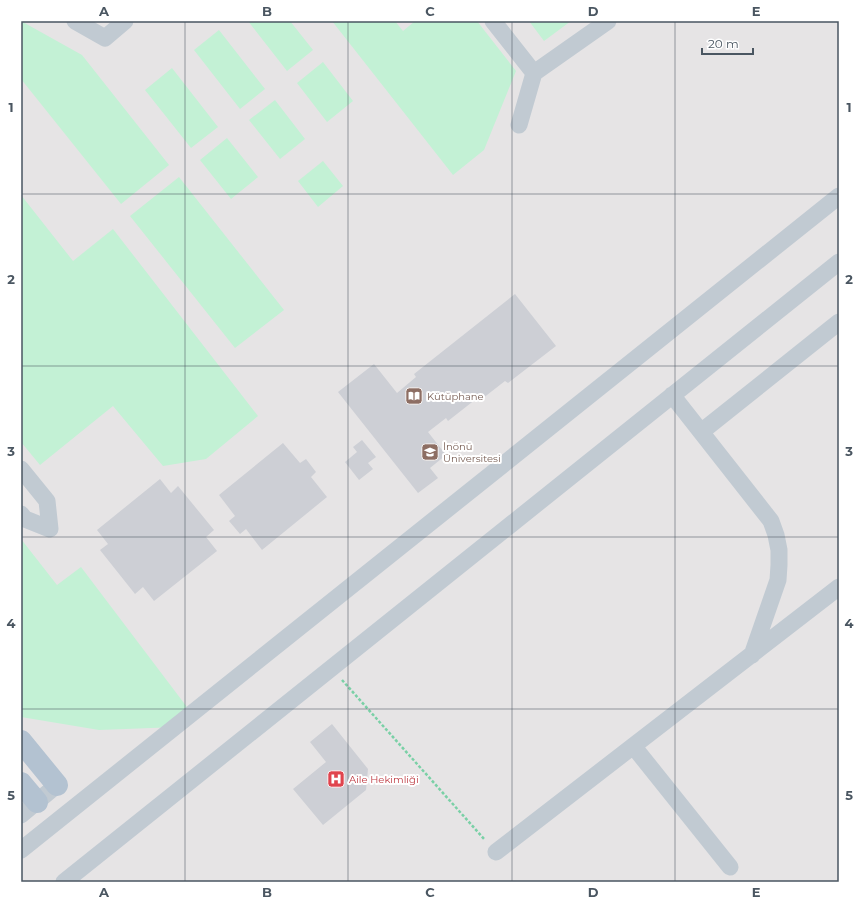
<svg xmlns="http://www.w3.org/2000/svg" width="860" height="903" viewBox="0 0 860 903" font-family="Montserrat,sans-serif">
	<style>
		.education { fill: #e6e4e5 }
		.green { fill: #c3f1d5 }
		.building { fill: #cdcfd5 }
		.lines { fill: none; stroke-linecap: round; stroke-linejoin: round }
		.path { stroke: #7ad0a6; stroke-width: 2.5; stroke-dasharray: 3 2; stroke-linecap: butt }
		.minor { stroke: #c1cad2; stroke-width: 17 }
		.major { stroke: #b3c2d1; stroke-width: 22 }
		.grid { fill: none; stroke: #4a5661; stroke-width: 1; stroke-opacity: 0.55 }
		.labels { text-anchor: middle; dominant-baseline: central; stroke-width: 4; stroke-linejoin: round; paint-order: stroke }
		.education-label { font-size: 10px; fill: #785e54; stroke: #fff; text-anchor: start }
		.health-label { font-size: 10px; fill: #be3a42; stroke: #fff; text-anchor: start }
		.neatline { fill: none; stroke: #4a5661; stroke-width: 1.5 }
		.grid-label { font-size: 13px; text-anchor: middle; font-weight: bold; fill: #4a5661 }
	</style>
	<rect width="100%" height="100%" fill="#f5f3f3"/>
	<!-- education -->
	<path class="education" d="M21,21H839V882H21Z"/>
	<!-- green -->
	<path class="green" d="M21,21L82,55L169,165L121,204L21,79Z
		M248,21H290L313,50L287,71Z
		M332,21H395L403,31L415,21H477L516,71L484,150L453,175Z
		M529,21H571L544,41Z
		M219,30L265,89L240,109L194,50Z
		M323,62L353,101L327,122L297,83Z
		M172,68L218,127L191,148L145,90Z
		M275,100L305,139L280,159L249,120Z
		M227,138L258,177L231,199L200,160Z
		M323,161L343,186L318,207L298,181Z
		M179,177L284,310L235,348L130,216Z
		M21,195L73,261L113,229L258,416L206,459L163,466L113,406L40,465L21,442Z
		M21,539L57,585L81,567L193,715L178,727L99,730L21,717Z"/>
	<!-- building -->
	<path class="building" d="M515,294L556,346L508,383L505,381L478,402L476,399L448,421L446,418L428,432L446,455L430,468L438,478L418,493L338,392L374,364L397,393L416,377L414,374Z
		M362,440L376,457L368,463L373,469L359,480L345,462L357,452L353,447Z
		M283,443L300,463L306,459L316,472L311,477L327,497L262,550L246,529L240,534L229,521L235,516L219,495Z
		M160,479L171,493L178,486L214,530L206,537L217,551L154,601L143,587L135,594L100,550L108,544L97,530Z
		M332,724L368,769L366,790L323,825L293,789L326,762L310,742Z"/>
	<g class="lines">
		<!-- path -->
		<path class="path" d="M342,680L485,840"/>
		<!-- minor -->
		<path class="minor" d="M75,21L105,38L125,21
			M493,21L534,73
			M519,125L534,73L608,21
			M672,395L771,521L776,535L779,550V565L778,580L752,655
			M701,432L839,322
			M21,469L47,501L50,529L25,519L21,514
			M634,747L730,867
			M21,815L57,785
			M21,850L839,196
			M496,852L839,587
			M64,882L839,262"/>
		<!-- major -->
		<path class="major" d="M21,741L57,785
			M21,783L37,802"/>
	</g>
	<!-- grid -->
	<path class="grid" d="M185,21V882M348,21V882M512,21V882M675,21V882M21,194H839M21,366H839M21,537H839M21,709H839"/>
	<!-- icons -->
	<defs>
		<symbol id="library-square" viewBox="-11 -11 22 22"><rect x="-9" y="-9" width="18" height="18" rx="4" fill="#8d6e63" stroke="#fff"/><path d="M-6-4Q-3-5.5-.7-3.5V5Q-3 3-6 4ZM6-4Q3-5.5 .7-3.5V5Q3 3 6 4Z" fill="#fff"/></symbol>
		<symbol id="university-square" viewBox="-11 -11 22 22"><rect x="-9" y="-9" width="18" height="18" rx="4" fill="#8d6e63" stroke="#fff"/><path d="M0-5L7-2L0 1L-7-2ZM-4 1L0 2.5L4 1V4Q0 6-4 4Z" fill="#fff"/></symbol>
		<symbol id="hospital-square" viewBox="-11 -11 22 22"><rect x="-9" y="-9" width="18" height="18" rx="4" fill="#e0444e" stroke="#fff"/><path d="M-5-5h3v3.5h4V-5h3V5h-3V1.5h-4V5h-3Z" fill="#fff"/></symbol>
	</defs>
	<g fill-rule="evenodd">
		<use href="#library-square" x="404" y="386" width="20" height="20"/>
		<use href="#university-square" x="420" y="442" width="20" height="20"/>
		<use href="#hospital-square" x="326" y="769" width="20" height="20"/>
	</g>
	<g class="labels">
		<!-- education labels -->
		<g class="education-label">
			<text x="427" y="396">Kütüphane</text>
			<text x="443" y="446">İnönü<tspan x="443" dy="12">Üniversitesi</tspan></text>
		</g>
		<!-- health labels -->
		<g class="health-label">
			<text x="349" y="779">Aile Hekimliği</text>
		</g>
	</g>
	<!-- border -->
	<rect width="860" height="903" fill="none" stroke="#ffffff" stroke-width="44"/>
	<!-- scale -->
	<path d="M702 48v6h51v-6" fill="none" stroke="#4a5661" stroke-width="2"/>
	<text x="708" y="48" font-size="12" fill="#4a5661" stroke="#ffffff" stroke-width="3" paint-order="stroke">20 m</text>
	<rect x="22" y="22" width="816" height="859" class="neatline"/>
	<g class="grid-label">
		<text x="104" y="16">A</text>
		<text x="267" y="16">B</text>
		<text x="430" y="16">C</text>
		<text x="593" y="16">D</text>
		<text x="756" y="16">E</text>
		<text x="11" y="112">1</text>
		<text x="849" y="112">1</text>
		<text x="11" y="284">2</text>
		<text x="849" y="284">2</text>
		<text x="11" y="456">3</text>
		<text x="849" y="456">3</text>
		<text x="11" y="628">4</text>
		<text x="849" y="628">4</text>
		<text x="11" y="800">5</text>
		<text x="849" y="800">5</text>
		<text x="104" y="897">A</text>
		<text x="267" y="897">B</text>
		<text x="430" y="897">C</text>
		<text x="593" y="897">D</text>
		<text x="756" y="897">E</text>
	</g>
</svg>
